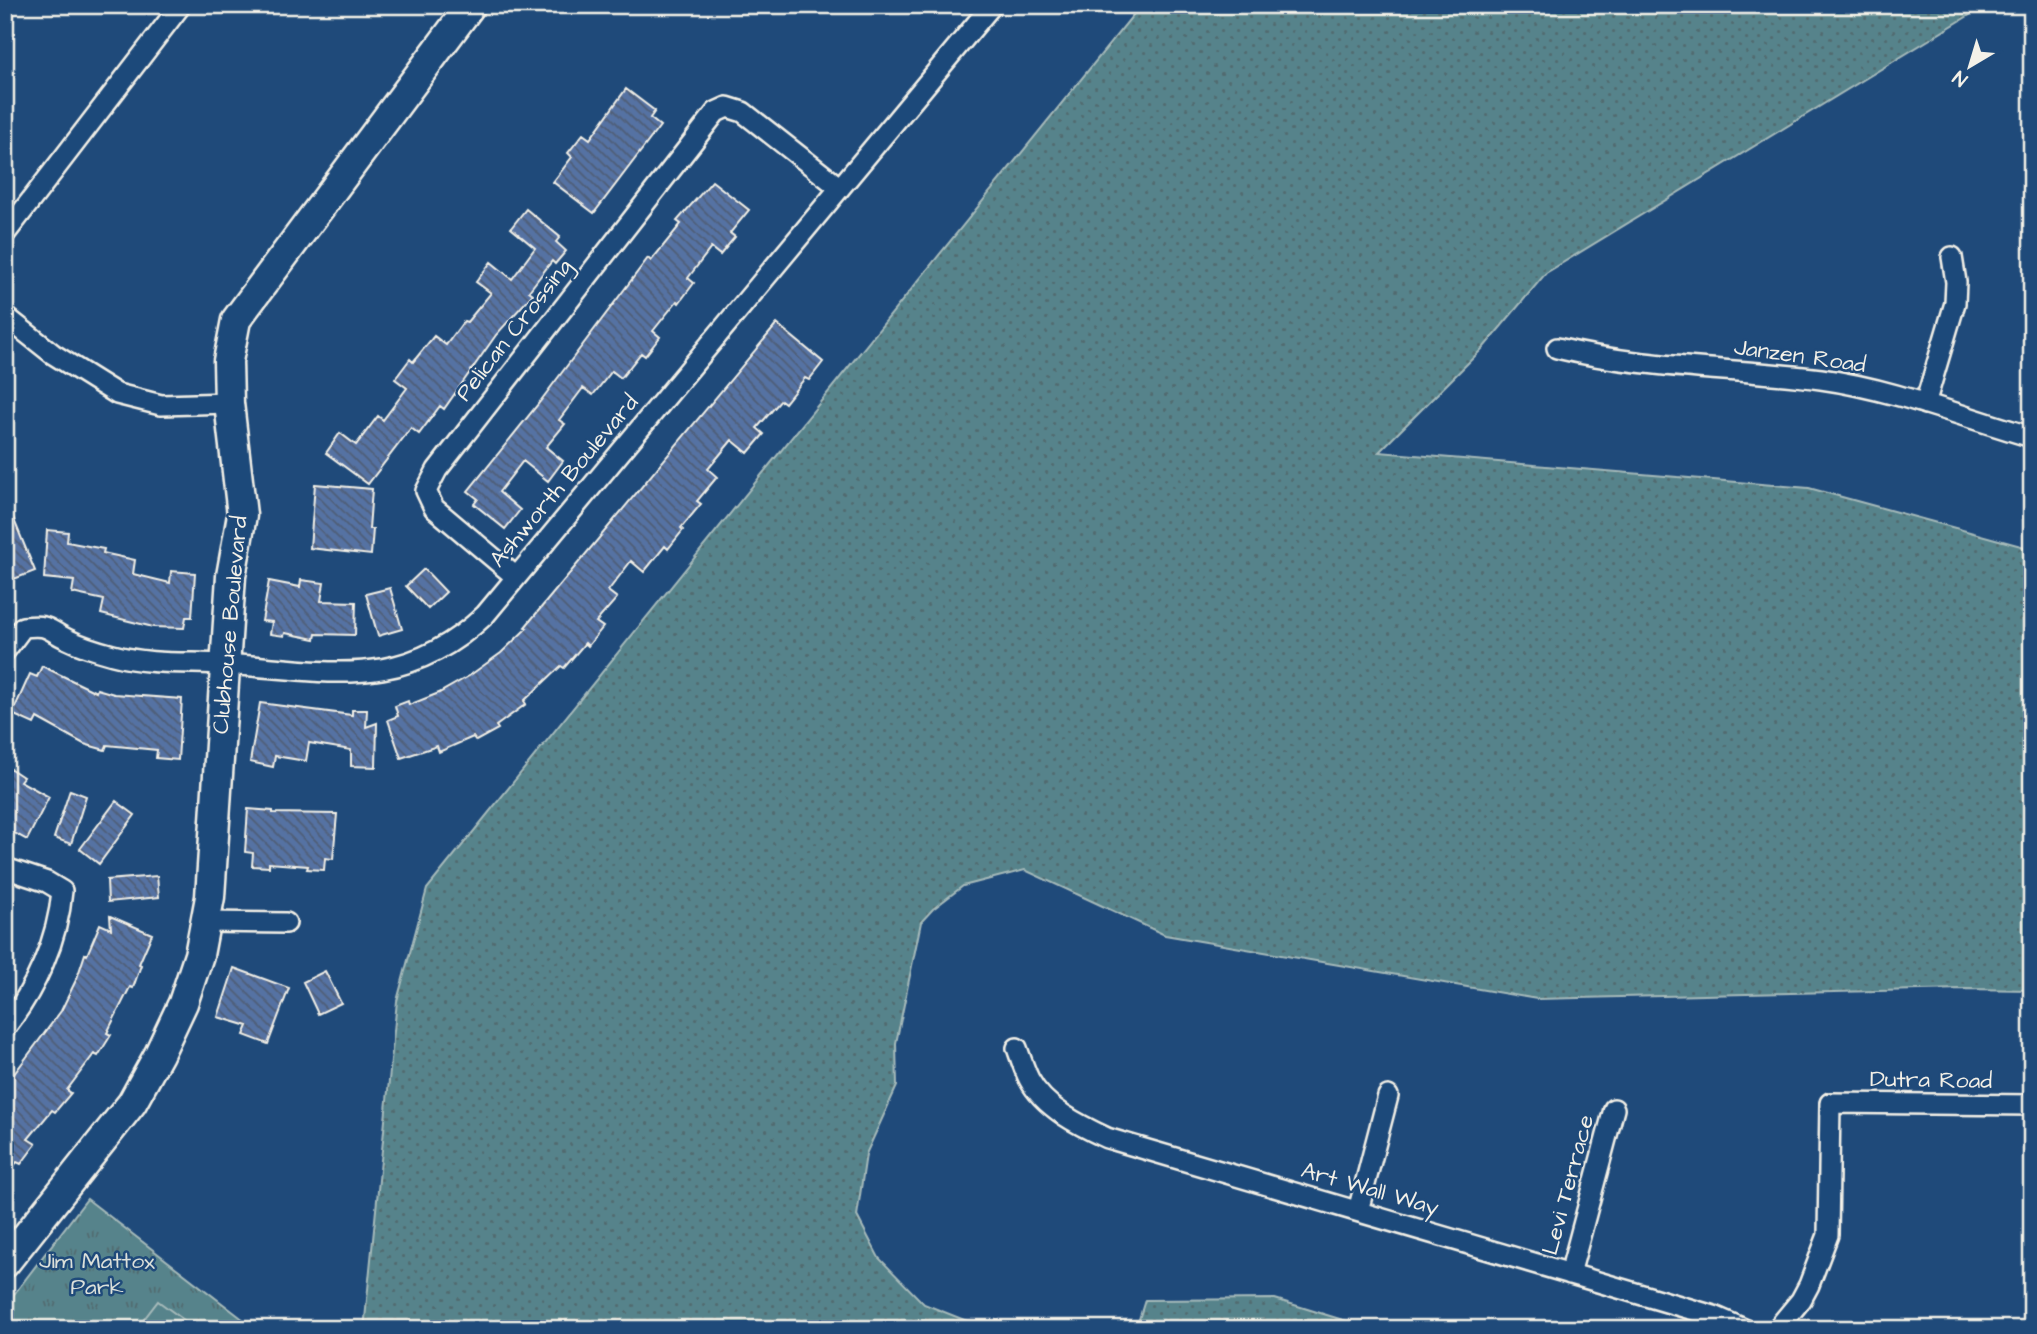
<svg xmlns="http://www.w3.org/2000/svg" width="2037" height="1334" viewBox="0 0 2037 1334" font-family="'Architects Daughter',sans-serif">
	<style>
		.grass { fill: url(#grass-dots); stroke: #a6baba; stroke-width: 2 }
		.park { fill: url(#park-tufts); stroke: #a6baba; stroke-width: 2 }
		.garden { fill: #57838b; stroke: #a6baba; stroke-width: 2 }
		.building { fill: url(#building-back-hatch); stroke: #f4f1e8; stroke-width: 2 }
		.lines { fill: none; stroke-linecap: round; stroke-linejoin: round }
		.street-casing { stroke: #f4f1e8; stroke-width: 24 }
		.secondary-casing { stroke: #f4f1e8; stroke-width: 33 }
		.street { stroke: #1f4a7a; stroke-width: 19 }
		.secondary { stroke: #1f4a7a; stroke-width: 28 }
		.labels { text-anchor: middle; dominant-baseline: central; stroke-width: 5; stroke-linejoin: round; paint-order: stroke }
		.street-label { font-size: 23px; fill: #f4f1e8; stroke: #1f4a7a }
		.park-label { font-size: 23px; fill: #dce0da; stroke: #1f4a7a }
	</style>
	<defs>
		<pattern id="grass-dots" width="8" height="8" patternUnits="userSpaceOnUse" patternTransform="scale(1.75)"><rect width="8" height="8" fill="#57838b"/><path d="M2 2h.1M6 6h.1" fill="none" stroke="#516b6f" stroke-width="1.8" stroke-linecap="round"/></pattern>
		<pattern id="park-tufts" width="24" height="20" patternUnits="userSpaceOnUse" patternTransform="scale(1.75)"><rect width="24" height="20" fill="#57838b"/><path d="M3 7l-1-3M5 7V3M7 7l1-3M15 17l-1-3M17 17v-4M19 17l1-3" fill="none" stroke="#516b6f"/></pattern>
		<pattern id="building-back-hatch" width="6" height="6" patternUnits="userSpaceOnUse" patternTransform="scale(1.75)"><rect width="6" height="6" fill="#5572a3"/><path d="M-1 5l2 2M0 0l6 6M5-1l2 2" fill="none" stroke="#4f5d74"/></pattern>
	</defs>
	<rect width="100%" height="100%" fill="#1f4a7a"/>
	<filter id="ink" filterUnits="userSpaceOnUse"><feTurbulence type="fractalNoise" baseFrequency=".0143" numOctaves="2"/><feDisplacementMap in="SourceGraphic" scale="14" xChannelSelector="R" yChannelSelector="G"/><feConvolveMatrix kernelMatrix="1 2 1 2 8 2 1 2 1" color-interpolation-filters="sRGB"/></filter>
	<g filter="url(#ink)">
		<!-- grass -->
		<path class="grass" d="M1141,5H1986L1546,273L1484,347L1379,452L1809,488L2032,549V990L1963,989L1537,999L1165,935L1025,870L963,886L933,909L921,922L896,1043L897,1086L866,1154L857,1216L879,1258L924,1304L987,1329H364L397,1001L427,889Z
			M1275,1299L1372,1329H1136L1145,1300Z"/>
		<!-- park -->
		<path class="park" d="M87,1199L253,1327L252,1329H5V1306Z"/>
		<!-- garden -->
		<path class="garden" d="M158,1301L196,1329H149L141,1323Z"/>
		<!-- building -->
		<path class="building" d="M626,89L655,111L650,118L660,126L594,213L553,182L572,157L568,153L583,134L590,139Z
			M712,181L749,210L730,233L735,237L720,255L711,248L688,278L694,283L679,303L677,301L653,331L660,337L645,356L641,353L621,378L612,371L593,395L583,388L559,420L565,424L546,447L563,461L548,481L523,461L499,492L520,510L505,529L474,504L478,499L468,491L539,403L648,258L651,261L681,224L677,221Z
			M526,209L560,237L556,242L566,251L555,264L552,261L529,291L533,294L496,335L444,409L440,406L419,434L411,428L368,484L326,453L340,433L356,445L378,416L383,420L407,388L395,379L410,359L413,362L434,336L446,345L464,321L467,322L491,293L476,282L491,262L512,279L535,248L511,228Z
			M777,324L823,362L809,380L805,378L785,403L781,400L757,428L764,434L748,453L732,440L708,469L717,477L697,501L701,504L681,528L683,530L668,549L665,546L644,572L631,561L608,591L617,598L596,622L603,627L588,646L585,643L564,668L561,666L524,701L526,704L496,726L498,729L476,741L473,737L439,752L437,746L401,758L388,720L398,716L395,706L408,701L409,705L439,693L469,676L501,653L527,628L525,627Z
			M315,484L372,489L369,529H373L371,555L310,548Z
			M5,498L35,571L14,579L5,558Z
			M47,530L68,532L67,542L104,549L103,553L135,560L133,574L170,583L171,571L195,573L192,617H186L184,628L153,627L101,614L104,600L72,593L74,581L44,578Z
			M424,569L446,592L428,609L406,586Z
			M301,580L324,583L321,601L356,602L355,635L316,634L315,639L285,633L284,636L270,634L272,622L262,621L269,581L300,587Z
			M390,588L402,629L378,636L366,594Z
			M42,666L96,692L97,689L114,694L182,699L178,760L156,758L157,750L107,745L105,750L84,744L37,718L34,724L12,714L30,674L37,677Z
			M260,703L352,715V710H367L366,727L377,723L376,767L351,766V750L309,743L306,761L275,756L273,767L250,762Z
			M5,765L23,777L20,781L49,797L27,840L5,828Z
			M70,790L86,796L71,844L54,838Z
			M116,801L135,815L99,864L80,849Z
			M248,809L273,811V813L337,814L333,859L325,858L324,870L307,869L308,866L269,863V867L252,866L253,853L245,852Z
			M157,876L159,897L108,902L107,880Z
			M110,916L152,934L139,964L141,965L133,988L130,987L107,1033L111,1035L98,1056L94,1054L67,1090L71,1093L55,1112L52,1110L28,1139L36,1144L21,1164L17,1162L5,1177V1086L61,1011L77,978L85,954L87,955L100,924L111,929Z
			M234,968L289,988L268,1044L244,1035L248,1026L218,1017Z
			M325,971L341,1003L318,1014L303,982Z"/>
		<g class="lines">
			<defs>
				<path id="street" d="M5,234L181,5
					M5,316L53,354L117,394L161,405L229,403
					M1557,348C1643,369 1733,368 1821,379C1893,389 1963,417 2032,437
					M1925,404L1955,303L1956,282L1952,257
					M516,577L434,508L426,491L437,470L716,112L727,107L743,112L840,188
					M5,651L23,627C50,624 46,629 67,639C81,646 98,651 113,655C150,665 186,662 224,664C326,670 402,694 485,615L992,5
					M5,868L47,882L62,891C58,940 35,990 5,1028
					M205,922L286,923
					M1017,1048C1021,1059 1024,1069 1029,1079C1044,1108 1079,1125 1107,1138L1714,1316L1744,1329
					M1358,1211L1388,1096
					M1570,1274L1614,1109
					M1777,1329L1801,1300L1809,1285L1828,1235L1830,1103L2032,1105"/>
				<path id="secondary" d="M5,1263L132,1103L159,1054L183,1003L199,955L210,897L231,576L242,515L229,403L228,361L236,320L471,5"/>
			</defs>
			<!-- street casing -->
			<use href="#street" class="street-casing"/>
			<!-- secondary casing -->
			<use href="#secondary" class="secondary-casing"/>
			<!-- street -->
			<use href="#street" class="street"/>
			<!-- secondary -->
			<use href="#secondary" class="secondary"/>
		</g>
	</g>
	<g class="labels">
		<!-- street labels -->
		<g class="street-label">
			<text transform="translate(514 330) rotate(-52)">Pelican Crossing</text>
			<text transform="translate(1800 356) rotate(8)">Janzen Road</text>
			<text transform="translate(564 481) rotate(-50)">Ashworth Boulevard</text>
			<text transform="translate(230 625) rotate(-85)">Clubhouse Boulevard</text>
			<text transform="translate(1931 1080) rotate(1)">Dutra Road</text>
			<text transform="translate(1568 1185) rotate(-75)">Levi Terrace</text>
			<text transform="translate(1370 1189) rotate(16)">Art Wall Way</text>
		</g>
		<!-- park labels -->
		<g class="park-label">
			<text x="97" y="1261">Jim Mattox<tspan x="97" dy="26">Park</tspan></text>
		</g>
	</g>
	<!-- margin -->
	<rect width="2037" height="1334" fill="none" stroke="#1f4a7a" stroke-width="28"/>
	<rect x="14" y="14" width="2009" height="1306" fill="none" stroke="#f4f1e8" stroke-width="2.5" filter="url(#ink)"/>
	<!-- north arrow -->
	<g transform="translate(1970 66) rotate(218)" stroke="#1f4a7a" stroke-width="5" paint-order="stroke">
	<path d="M0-5L12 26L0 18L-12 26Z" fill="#f4f1e8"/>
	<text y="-10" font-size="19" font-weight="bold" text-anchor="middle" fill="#f4f1e8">N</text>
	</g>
</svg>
